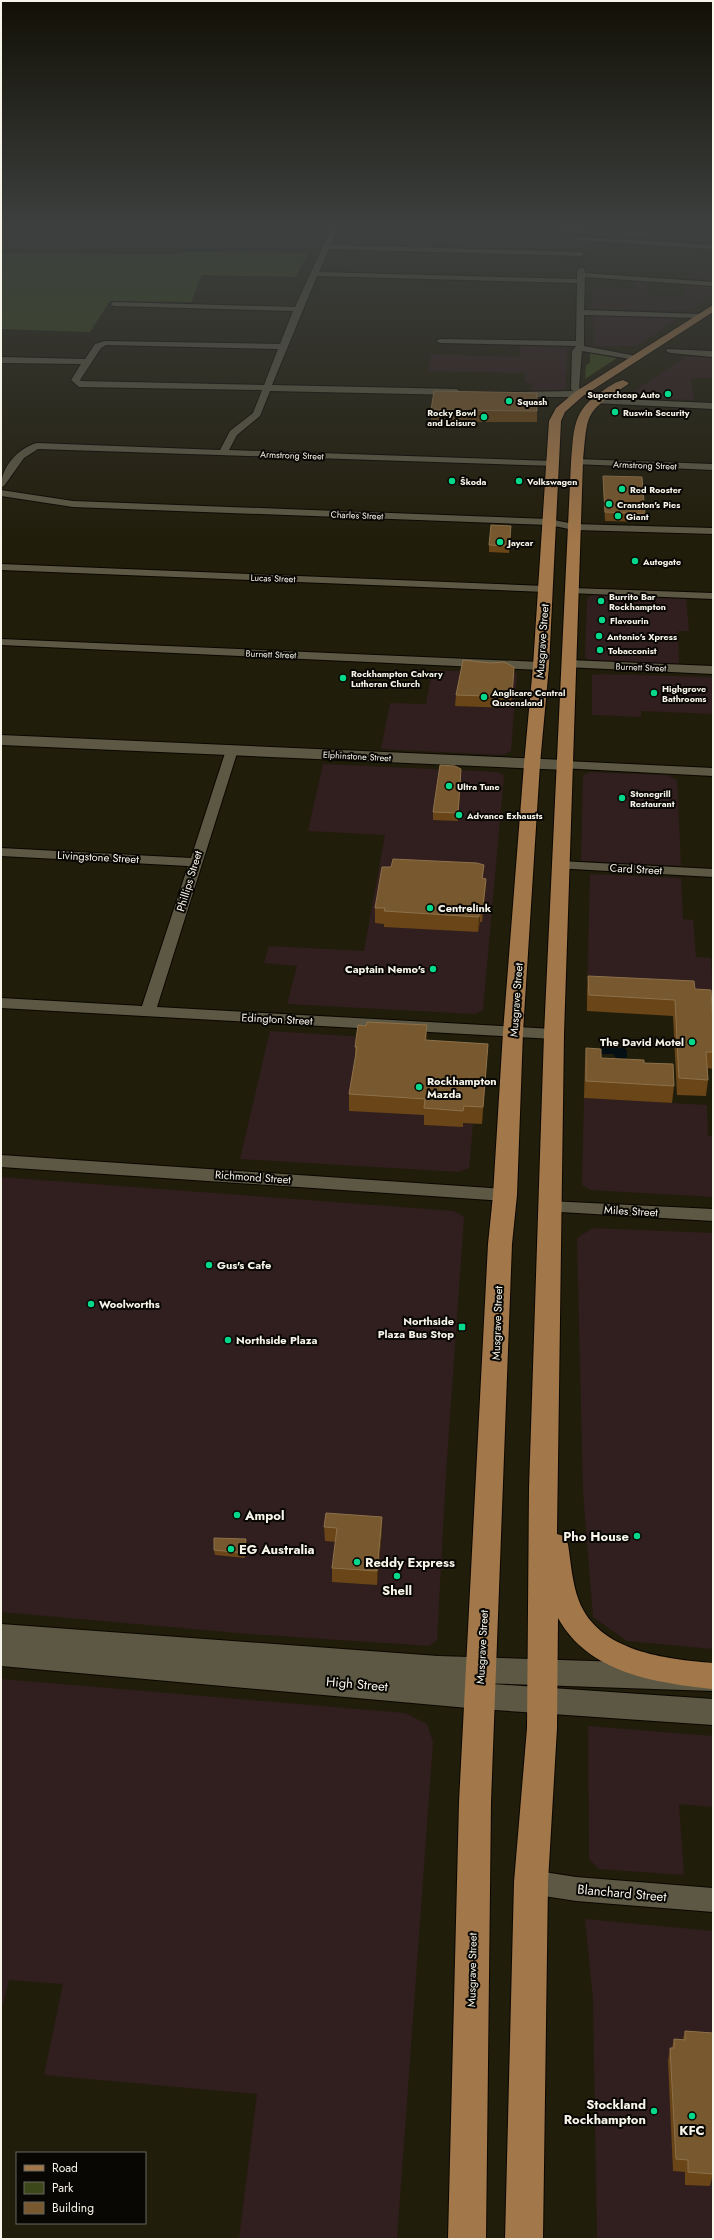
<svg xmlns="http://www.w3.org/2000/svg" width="714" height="2240" viewBox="0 0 714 2240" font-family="Jost,sans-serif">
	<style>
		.commercial { fill: #311e1e }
		.green { fill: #3c481a }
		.water { fill: #040f13 }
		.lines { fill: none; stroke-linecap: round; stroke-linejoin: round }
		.minor-casing { stroke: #0a0700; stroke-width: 2 }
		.tertiary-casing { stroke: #0a0700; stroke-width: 2 }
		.secondary-casing { stroke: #0a0700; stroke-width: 2 }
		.primary-casing { stroke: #0a0700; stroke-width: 2 }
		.minor { fill: #5c5844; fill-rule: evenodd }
		.tertiary { fill: #5c5844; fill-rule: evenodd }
		.secondary { fill: #5c5844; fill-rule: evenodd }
		.primary { fill: #a2774a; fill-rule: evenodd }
		.wall { fill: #694517 }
		.shaded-wall { fill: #462d09 }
		.building { fill: #78582e; stroke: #8c714b }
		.poi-dot { fill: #04d98b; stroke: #090703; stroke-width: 1.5 }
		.labels { text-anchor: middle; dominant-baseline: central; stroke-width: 4; stroke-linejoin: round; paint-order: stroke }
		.far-poi-label { font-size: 9px; font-weight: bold; fill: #f7f5ea; stroke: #090703; text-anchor: start }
		.far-street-label { font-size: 9px; fill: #f7f5ea; stroke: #090703 }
		.street-label { font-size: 11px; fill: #f7f5ea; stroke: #090703 }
		.poi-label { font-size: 11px; font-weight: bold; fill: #f7f5ea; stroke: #090703; text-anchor: start }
		.near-poi-label { font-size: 13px; font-weight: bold; fill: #f7f5ea; stroke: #090703; text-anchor: start }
		.near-street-label { font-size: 13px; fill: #f7f5ea; stroke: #090703 }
	</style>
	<rect width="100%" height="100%" fill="#211d0b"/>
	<!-- commercial -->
	<path class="commercial" d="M688,269L713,271V281L689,279Z
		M635,280L646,281L648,295L654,298H685L683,284L713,286V296L691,310L686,311L593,309L592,288L635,289Z
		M593,316L675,318L677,319L637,346H594Z
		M520,344L567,347L566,391H531L532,384L525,382V373L429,371L431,354L520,357Z
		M686,357H713V378H691L694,400L625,397Z
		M593,595L686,598L689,631H678L679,665L595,662L585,658L587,598Z
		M432,670L517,673L511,751L502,755L381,749L390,703L426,704Z
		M599,674L713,677V714L641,711V717L592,715V675Z
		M323,764L498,772L504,775L483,1010L475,1014L287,1004L297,966L264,963L269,946L364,951L385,835L308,831Z
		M590,772L667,775L677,780L681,866L581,861L583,775Z
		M590,874L681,878L683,919L693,920L696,957L711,958L713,998L587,992Z
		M270,1031L474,1044L480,1048L469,1168L459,1172L240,1159Z
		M584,1098L707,1105L708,1136H713V1197L590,1190L582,1185Z
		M1,1177L454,1211L464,1217L446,1474L437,1640L429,1646L249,1634L1,1612Z
		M593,1228L713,1233V1649L627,1641L593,1617L583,1491L577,1238Z
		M1,1679L405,1713L427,1724L433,1742L397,2239H239L257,2094L44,2075L63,1984L9,1980L1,2012Z
		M588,1726L713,1736V1807L679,1804L684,1875L599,1869L589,1859Z
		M585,1919L713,1931V2239H597L593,1999Z"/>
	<!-- green -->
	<path class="green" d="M186,252L308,253L296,277L202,275L191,302L110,301L90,332L1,329V253L169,255Z
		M590,353L617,358L585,379L586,365L590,363Z"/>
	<!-- water -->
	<path class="water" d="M600,1047L624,1048L627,1050V1058L617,1059L613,1054H600Z"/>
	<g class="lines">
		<defs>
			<path id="minor" d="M331,228H338L331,245L581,252L585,254L581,256L329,249L319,272L577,279V270L581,268H584L585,273L713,282V286L585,277L584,310L701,314L705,316L701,318L584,315V346L636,356V360L582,351L579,388L585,393L579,397H515L512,396V392L573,391L571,389L572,351L576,346L440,343L436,341L440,339L576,341L577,283L317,276L272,385L457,389L461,392L457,395L270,391L260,416L237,435L229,450L553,461L556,462V466L38,449L24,458L4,486L1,487C1,467 18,448 37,443L220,450L230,431L253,413L262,390L79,387L71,380L81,364L1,363V357L85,359L95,344L105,341L280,344L293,311L114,306L110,304L114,302L295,307ZM106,345L278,349L264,385L81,381L80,380L101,348Z
				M490,228H583L584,230L581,232Z
				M580,237L713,245V249L578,240L576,239Z
				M667,349L713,351V357L670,353L666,351Z
				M596,398L713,403V409L593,403L592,401Z
				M577,459L713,464V470L574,464V460Z
				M1,490L73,501L549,519L574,524L713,528V534L574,530L549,525L73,507L1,496Z
				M1,564L545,586L550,589L545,592L1,570Z
				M572,588L713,593V599L568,593L566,591Z
				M1,639L541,662L547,666L541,670L1,645Z
				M569,660L713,666V674L565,667L563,664L565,661Z
				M232,746L238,750L157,1007L554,1029L560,1031L562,1034L560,1037L554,1039L1,1008V998L142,1006L188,866L1,856V848L191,858L226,750Z
				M565,761L713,768V776L560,768L559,765Z
				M560,861L713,869V877L555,868L553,865L555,862Z
				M1,1155L505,1189L511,1191L514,1195L511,1199L505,1201L1,1167Z
				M549,1201L713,1209V1221L543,1211L540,1207L543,1203Z
				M531,1870L576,1877L713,1888V1912L576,1901L531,1894L522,1890L518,1882L522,1874Z"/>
			<path id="tertiary" d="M1,735L565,760L571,762L573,765L571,768L565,770L1,745Z"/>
			<path id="secondary" d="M1,1624L438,1656L713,1665V1691L478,1683L713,1699V1725L479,1709L1,1666Z"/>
			<path id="primary" d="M713,305V312L583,396L565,412L561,421L549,666L540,764L523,1032L517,1195L512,1244L491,1802L486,2239H448L459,1802L488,1244L493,1195L503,1032L524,764L533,666L549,421L556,408L575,392Z
				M623,380L629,383L627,385C584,413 588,412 583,462L564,1034L557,1534L564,1536L568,1544C571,1563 572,1583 579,1601C599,1652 666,1659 713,1663V1689C656,1683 588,1673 558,1618L557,1728L548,1882L543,2239H505L514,1882L527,1728L529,1488L544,1034L571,462C574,430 572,411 601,392C608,387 615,382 623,380Z"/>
		</defs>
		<!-- minor casing -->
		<use href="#minor" class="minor-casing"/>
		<!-- tertiary casing -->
		<use href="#tertiary" class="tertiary-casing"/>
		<!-- secondary casing -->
		<use href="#secondary" class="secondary-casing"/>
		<!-- primary casing -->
		<use href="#primary" class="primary-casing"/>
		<!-- minor -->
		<use href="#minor" class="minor"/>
		<!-- tertiary -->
		<use href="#tertiary" class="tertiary"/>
		<!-- secondary -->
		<use href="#secondary" class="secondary"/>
		<!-- primary -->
		<use href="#primary" class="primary"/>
	</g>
	<!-- wall -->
	<path class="wall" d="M431,410L537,411V422H431Z
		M603,476L645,514L644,522L605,521L603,484Z
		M511,533L509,553L489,552V545Z
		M514,667L511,708L455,706L456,695Z
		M461,777L458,821L433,820V812Z
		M484,865L483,878L486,879L485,894L482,922H480L478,932L384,927V924L375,923V908L391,867Z
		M588,976L695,989L713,1025V1069L708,1068V1080L706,1096L677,1095L673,1016L587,1011V992Z
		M427,1025V1041L488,1044L482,1124L463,1123V1127L424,1125V1115L349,1111V1094L355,1061V1047L366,1026Z
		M586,1048L601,1058L644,1063L674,1086L672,1103L584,1098L585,1064Z
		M382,1517V1530L377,1585L332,1582V1568L336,1542L325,1541L324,1527Z
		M247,1543L245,1558L215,1555L214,1550Z
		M685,2031L713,2033V2179L712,2178L710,2186L685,2185V2172L673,2171L668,2061L670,2048H672L674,2039H683Z"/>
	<!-- shaded-wall -->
	<path class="shaded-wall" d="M486,879L485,894L482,922L483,906Z
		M480,906V922L478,932L479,917Z
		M427,1025V1042L425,1040Z
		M488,1044L487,1060L482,1124L483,1107Z
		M382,1517V1530L377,1585V1571Z
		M246,1539L247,1543L245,1558L244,1553Z"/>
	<!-- building -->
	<path class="building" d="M434,391L537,393V411L431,410Z
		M603,476L642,477L645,514L605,512Z
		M491,525L511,526L509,546L489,545Z
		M463,660L490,663L504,662L514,667L512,697L456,695Z
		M440,765L455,766L461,769L458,813L433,812Z
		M393,859L477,863L484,865L482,878L486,879L483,906H480L479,917L384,911L385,908H375L382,867H391Z
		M588,976L694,981L695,989L711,990L713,1025V1052H706L708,1080L679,1078L675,1000L589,995Z
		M367,1022L427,1025L425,1040L488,1044L483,1107L464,1106L463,1111L424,1108L425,1099L349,1094L357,1047H355L358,1025L366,1026Z
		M586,1048L601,1049V1058L644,1060V1063L673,1064L674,1086L586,1081Z
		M326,1513L382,1517L377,1571L332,1568L337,1528L324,1527Z
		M214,1538L246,1539L244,1553L214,1550Z
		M685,2031L713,2033V2174L688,2172V2160L676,2159L670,2048H674V2039L685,2040Z"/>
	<!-- sky -->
	<linearGradient id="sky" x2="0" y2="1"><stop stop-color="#121006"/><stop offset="0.42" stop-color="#3d403f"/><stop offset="1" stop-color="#3d403f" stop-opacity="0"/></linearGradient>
	<rect width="714" height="542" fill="url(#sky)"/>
	<!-- markers -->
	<g class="poi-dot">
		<circle cx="668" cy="394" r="4"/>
		<circle cx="509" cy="401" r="4"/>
		<circle cx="615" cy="412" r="4"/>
		<circle cx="484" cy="417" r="4"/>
		<circle cx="452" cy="481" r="4"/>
		<circle cx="519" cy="481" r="4"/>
		<circle cx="622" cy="489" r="4"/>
		<circle cx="609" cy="504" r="4"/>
		<circle cx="618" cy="516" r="4"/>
		<circle cx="500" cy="542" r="4"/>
		<circle cx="635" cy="561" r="4"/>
		<circle cx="601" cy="601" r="4"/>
		<circle cx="602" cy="620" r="4"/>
		<circle cx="599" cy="636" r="4"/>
		<circle cx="600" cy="650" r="4"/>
		<circle cx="343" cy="678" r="4"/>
		<circle cx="654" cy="693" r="4"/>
		<circle cx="484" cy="697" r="4"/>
		<circle cx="449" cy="786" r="4"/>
		<circle cx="622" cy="798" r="4"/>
		<circle cx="459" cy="815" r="4"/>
		<circle cx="430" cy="908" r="4"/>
		<circle cx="433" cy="969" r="4"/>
		<circle cx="692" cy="1042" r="4"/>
		<circle cx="419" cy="1087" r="4"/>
		<circle cx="209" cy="1265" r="4"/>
		<circle cx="91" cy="1304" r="4"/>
		<rect x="458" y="1323" width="8" height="8" rx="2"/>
		<circle cx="228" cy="1340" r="4"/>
		<circle cx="237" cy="1515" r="4"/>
		<circle cx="637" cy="1536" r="4"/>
		<circle cx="231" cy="1549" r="4"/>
		<circle cx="357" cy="1562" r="4"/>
		<circle cx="397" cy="1576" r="4"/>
		<circle cx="654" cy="2111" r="4"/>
		<circle cx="692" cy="2116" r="4"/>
	</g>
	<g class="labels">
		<!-- far-poi labels -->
		<g class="far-poi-label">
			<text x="660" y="394" text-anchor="end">Supercheap Auto</text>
			<text x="517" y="401">Squash</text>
			<text x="476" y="412" text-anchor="end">Rocky Bowl<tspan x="476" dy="10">and Leisure</tspan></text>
			<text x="623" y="412">Ruswin Security</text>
			<text x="460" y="481">Škoda</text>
			<text x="527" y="481">Volkswagen</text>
			<text x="630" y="489">Red Rooster</text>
			<text x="617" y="504">Cranston's Pies</text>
			<text x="626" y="516">Giant</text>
			<text x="508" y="542">Jaycar</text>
			<text x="643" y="561">Autogate</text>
			<text x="609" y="596">Burrito Bar<tspan x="609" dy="10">Rockhampton</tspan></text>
			<text x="610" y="620">Flavourin</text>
			<text x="607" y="636">Antonio's Xpress</text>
			<text x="608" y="650">Tobacconist</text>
			<text x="351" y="673">Rockhampton Calvary<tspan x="351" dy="10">Lutheran Church</tspan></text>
			<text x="662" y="688">Highgrove<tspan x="662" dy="10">Bathrooms</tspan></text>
			<text x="492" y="692">Anglicare Central<tspan x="492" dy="10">Queensland</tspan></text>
			<text x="457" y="786">Ultra Tune</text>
			<text x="630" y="793">Stonegrill<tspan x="630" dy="10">Restaurant</tspan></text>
			<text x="467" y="815">Advance Exhausts</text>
		</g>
		<!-- far-street labels -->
		<g class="far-street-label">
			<text transform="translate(292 455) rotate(2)">Armstrong Street</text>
			<text transform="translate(645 465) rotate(2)">Armstrong Street</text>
			<text transform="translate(357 515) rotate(2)">Charles Street</text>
			<text transform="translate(273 578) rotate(2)">Lucas Street</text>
			<text transform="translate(271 654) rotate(2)">Burnett Street</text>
			<text transform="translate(641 667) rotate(2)">Burnett Street</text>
			<text transform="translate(357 756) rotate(3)">Elphinstone Street</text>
		</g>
		<!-- street labels -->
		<g class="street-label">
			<text transform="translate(542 641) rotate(-86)">Musgrave Street</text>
			<text transform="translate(98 857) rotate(3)">Livingstone Street</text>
			<text transform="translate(636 869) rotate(3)">Card Street</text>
			<text transform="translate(189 881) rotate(-73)">Phillips Street</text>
			<text transform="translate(516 1000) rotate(-86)">Musgrave Street</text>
			<text transform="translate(277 1019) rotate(3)">Edington Street</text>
			<text transform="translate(253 1177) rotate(4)">Richmond Street</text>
			<text transform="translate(631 1211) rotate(3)">Miles Street</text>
			<text transform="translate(497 1323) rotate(-88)">Musgrave Street</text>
			<text transform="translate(482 1647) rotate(-87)">Musgrave Street</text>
			<text transform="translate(472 1970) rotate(-89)">Musgrave Street</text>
		</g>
		<!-- poi labels -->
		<g class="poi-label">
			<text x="438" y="908">Centrelink</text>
			<text x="425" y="969" text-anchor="end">Captain Nemo's</text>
			<text x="684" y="1042" text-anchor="end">The David Motel</text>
			<text x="427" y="1081">Rockhampton<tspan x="427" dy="13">Mazda</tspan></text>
			<text x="217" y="1265">Gus's Cafe</text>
			<text x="99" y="1304">Woolworths</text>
			<text x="454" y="1321" text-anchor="end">Northside<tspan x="454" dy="13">Plaza Bus Stop</tspan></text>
			<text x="236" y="1340">Northside Plaza</text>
		</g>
		<!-- near-poi labels -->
		<g class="near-poi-label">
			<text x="245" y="1515">Ampol</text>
			<text x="629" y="1536" text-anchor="end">Pho House</text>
			<text x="239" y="1549">EG Australia</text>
			<text x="365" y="1562">Reddy Express</text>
			<text x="397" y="1590" text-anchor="middle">Shell</text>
			<text x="646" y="2104" text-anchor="end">Stockland<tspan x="646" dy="15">Rockhampton</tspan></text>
			<text x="692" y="2130" text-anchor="middle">KFC</text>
		</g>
		<!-- near-street labels -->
		<g class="near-street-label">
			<text transform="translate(357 1684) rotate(5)">High Street</text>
			<text transform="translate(622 1893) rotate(5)">Blanchard Street</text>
		</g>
	</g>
	<!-- border -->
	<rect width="714" height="2240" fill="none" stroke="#f7f5ea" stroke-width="4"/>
	<!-- legend -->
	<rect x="16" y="2152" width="130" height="72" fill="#090703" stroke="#68665f"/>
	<rect x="24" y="2165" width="20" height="6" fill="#a2774a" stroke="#68665f"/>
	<text x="52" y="2172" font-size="12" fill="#f7f5ea">Road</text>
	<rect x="24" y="2182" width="20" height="12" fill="#3c481a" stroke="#68665f"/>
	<text x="52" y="2192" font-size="12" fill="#f7f5ea">Park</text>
	<rect x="24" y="2202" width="20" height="12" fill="#78582e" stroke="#68665f"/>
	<text x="52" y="2212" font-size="12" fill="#f7f5ea">Building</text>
</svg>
